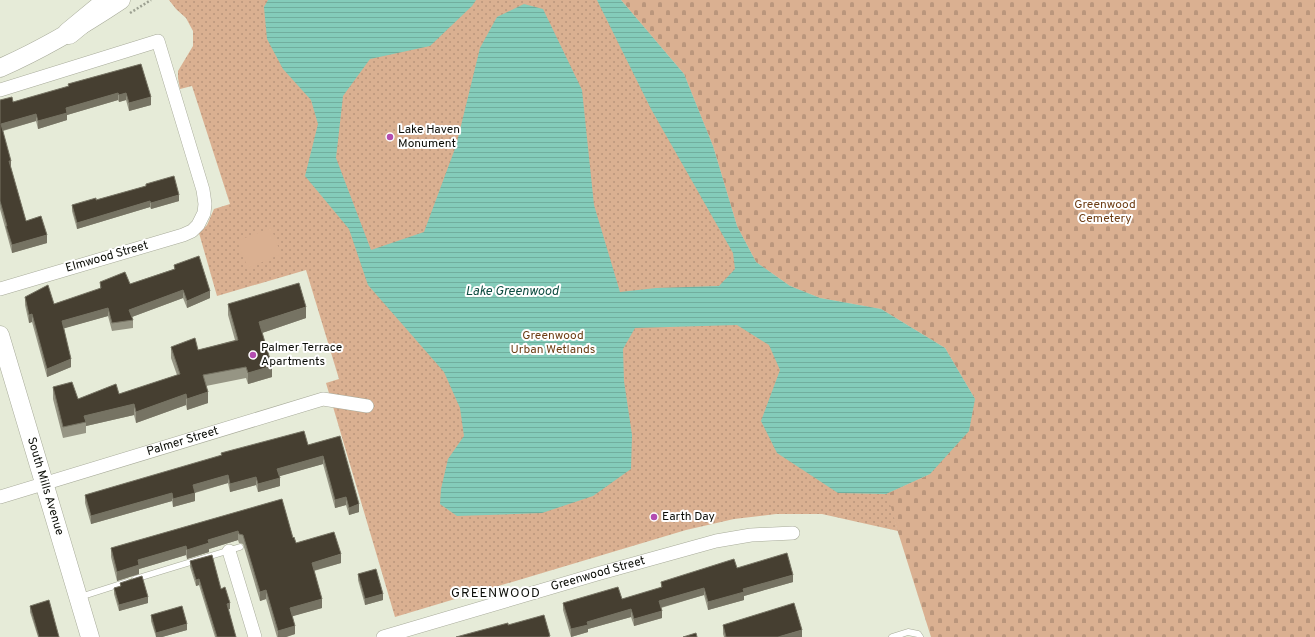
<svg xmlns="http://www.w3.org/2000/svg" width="1315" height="637" viewBox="0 0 1315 637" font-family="Overpass,sans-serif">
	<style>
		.cemetery { fill: url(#cemetery-stones) }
		.park { fill: url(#park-dots) }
		.garden { fill: #dab091 }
		.water { fill: url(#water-rules) }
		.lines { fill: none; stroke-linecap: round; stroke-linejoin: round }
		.lane-casing { stroke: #a8ab9a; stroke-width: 7 }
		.street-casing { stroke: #a8ab9a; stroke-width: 14 }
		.secondary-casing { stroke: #a8ab9a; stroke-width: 19 }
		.highway-casing { stroke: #a8ab9a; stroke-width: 23 }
		.path { stroke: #9ca091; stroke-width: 2.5; stroke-dasharray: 2 2; stroke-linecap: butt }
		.lane { stroke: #fff; stroke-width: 6 }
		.street { stroke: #fff; stroke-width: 13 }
		.secondary { stroke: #fff; stroke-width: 18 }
		.highway { stroke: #fff; stroke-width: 22 }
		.wall { fill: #969584 }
		.shaded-wall { fill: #767363 }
		.building { fill: #463f31; stroke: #767363 }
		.poi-dot { fill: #b34db1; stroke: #fff; stroke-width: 1.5 }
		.labels { text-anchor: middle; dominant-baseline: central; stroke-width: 4; stroke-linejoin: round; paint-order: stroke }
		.poi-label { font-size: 12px; fill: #0b0d07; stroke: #fff; text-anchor: start }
		.park-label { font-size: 12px; fill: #6e3e15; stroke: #fff }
		.street-label { font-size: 12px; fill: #0b0d07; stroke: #fff }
		.water-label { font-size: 13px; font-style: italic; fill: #0d4c40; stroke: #fff }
		.neighbourhood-label { font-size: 13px; letter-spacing: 1px; fill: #0b0d07; stroke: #fff }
	</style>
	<defs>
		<pattern id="cemetery-stones" width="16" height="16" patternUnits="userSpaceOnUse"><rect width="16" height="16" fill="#dab091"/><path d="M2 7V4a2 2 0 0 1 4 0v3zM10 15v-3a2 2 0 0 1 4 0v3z" fill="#ba967c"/></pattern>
		<pattern id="park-dots" width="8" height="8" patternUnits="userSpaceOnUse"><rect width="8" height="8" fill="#dab091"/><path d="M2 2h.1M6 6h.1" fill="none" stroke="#ba967c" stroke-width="1.8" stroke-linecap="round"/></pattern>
		<pattern id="water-rules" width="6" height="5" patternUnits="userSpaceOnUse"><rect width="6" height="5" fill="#84ccba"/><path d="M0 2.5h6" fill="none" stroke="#71ae9e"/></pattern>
	</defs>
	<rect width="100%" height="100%" fill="#e6ebd8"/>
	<!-- cemetery -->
	<path class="cemetery" d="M621,0H1315V637H931L886,494L930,474L975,399L945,348L881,309L820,298L790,286L756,262L737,226L713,146L684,74Z"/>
	<!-- park -->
	<path class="park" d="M169,0H621L684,74L713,146L737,226L756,262L790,286L820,298L881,309L945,348L975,399L969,431L930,474L887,494L898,531L822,514H776L734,519L686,530L395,617L326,383L339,379L306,270L217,296L199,233L207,225L214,209L230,204L192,86L180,89L178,78V71L193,46V31L186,18L176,9Z"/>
	<!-- garden -->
	<path class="garden" d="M271,228L281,254L248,268L237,241Z"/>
	<!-- water -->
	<path class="water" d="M268,0H476L472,6L430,46L370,59L343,96L336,158L371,250L424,232L456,146L480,48L497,17L524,4L543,9L582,90L594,205L620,292L656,288L719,286L735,269L733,253L651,109L597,0H621L684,74L713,146L737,226L756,262L790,286L820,298L881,309L945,348L975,399L969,431L930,474L886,494L838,493L777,453L761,421L780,370L769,345L737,325L635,328L623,349L624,381L632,435L631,469L593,496L542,513L457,516L440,504L441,489L448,459L464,436L460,408L444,372L368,285L349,229L305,176L318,124L311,100L283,69L267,39L264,7Z"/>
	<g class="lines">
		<defs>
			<path id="lane" d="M135,579L240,547
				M80,597L127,582
				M892,637L908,632L918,634L920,637"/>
			<g id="street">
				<path d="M0,90L158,41L203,190L205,204L204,213L198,225L192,231L183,235L0,289"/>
				<path id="s1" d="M0,497L323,399L367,406"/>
				<path d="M229,551L255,637"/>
				<path id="s2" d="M383,637L597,574L716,541L751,535L793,533"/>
			</g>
			<g id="secondary">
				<path d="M0,68C43,49 82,26 121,0"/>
				<path id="s3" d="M0,335L90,637"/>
			</g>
			<path id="highway" d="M69,33L109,0"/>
		</defs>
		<!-- lane casing -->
		<use href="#lane" class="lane-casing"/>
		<!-- street casing -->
		<use href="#street" class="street-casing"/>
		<!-- secondary casing -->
		<use href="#secondary" class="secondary-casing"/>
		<!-- highway casing -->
		<use href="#highway" class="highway-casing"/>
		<!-- path -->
		<path class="path" d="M130,13L151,0"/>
		<!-- lane -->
		<use href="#lane" class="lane"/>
		<!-- street -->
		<use href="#street" class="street"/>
		<!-- secondary -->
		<use href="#secondary" class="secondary"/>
		<!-- highway -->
		<use href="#highway" class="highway"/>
	</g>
	<!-- wall -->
	<path class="wall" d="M141,64L151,105L129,111L126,100L119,102L118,100L67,115V120L38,129L36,121L3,131L11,168L26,221L47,243L12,253L0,209V100L13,102L68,87V84Z
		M146,184L179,201L151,209L150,207L77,229L72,211V205L96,200L146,186Z
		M174,265L210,298L187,308L183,298L132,317L133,320V328L112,331L108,316L64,328L71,367L47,377L32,322L29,323L25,305V297L54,304L100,289V282L130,284L174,269Z
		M228,304L306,318L262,333L272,377L248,384L246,378L206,386L208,403L187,410L186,405L136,423L134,415L86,426V433L63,438L53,399V387L78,399L119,394L177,375L171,358V347L198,350L235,340L228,315Z
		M340,436L359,512L349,515L346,505L335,508L323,464L279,476L280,486L258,492L256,485L230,492L228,483L195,493V501L173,507L172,501L91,524L85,503V495L221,456V453L308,445Z
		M282,499L293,538L296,543L341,563L314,571L322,608L292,616L295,634L286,637H277L266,599L260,601L243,544L239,543L238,540L209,549V552L187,559L186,555L139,569V574L117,581L111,557V548Z
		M190,561L221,589L230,609H228L236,637H215L199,585L196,586L190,567Z
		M737,568L793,582L744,596V600L708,610L704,595L661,608L662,618L634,626L631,617L588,629V632L571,637L563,610V603L622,599L661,588V582Z
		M358,574L383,600L365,605L358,580Z
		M120,583L148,603L119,611L114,594V588L120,587Z
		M30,606L59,637H38L30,612Z
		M151,615L187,630L162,637H156L151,621Z
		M723,625L802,637H724L723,634Z"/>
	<!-- shaded-wall -->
	<path class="shaded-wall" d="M118,93V100L67,115V120L38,129V121L66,108Z
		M126,93V100L119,102V95Z
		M151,97V105L129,111V103Z
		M36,114V121L1,131V124Z
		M9,161H11V168Z
		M179,195V201L151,209V203Z
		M150,201V207L77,229V223Z
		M47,235V243L12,253V245Z
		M183,290V298L129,318V310Z
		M210,291V298L187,308V301Z
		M306,307V318L259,334V322Z
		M108,308V316L62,329V321Z
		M32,314V322L29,323V315Z
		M71,359V367L47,377V369Z
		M272,366V377L248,384V373Z
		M208,392V403L187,410V399Z
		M186,394V405L136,423V412Z
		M134,404V415L86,426V422L84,416Z
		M323,456V464L277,477V469Z
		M228,475V483L193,493V485Z
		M256,477V485L230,492V484Z
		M280,478V486L258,492V484Z
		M172,493V501L91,524V516Z
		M195,493V501L173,507V499Z
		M346,497V505L335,508V500Z
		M359,504V512L349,515V508Z
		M238,531V540L209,549V552L187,559V550L208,540Z
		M186,546V555L139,569V574L117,581V572L138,560Z
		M341,554V563L312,571V563Z
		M793,575V582L744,596V600L708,610V602L743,589Z
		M199,579V585L196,586V580Z
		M704,588V595L659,608V601Z
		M266,590V599L260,601V592Z
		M383,594V600L365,605V599Z
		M148,597V603L119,611V605Z
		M322,599V608L290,617V608Z
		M230,603V609L227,610V604Z
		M631,609V617L588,629V632L571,637V629L587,622Z
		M662,611V618L634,626V619Z
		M187,624V630L162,637H156V633Z
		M295,626V634L286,637H278V631Z
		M802,630V637H778Z"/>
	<!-- building -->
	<path class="building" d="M141,64L151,97L129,103L126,93L119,95L118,93L66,108L67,113L38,121L36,114L1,124L11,161H9L26,221L41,216L47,235L12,245L6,226H7L0,201V100L12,97L13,102L69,86L68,84Z
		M174,176L179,195L151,203L150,201L77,223L72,205L96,198V200L146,186V184Z
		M199,256L210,291L187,301L183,290L129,310L133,320L112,323L108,308L62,321L71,359L47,369L32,314L29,315L25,297L48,285L54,304L101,288L100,282L125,272L130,284L175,269L174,265Z
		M299,283L306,307L259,322L272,366L248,373L246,367L203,375L208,392L187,399L186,394L136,412L134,404L84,416L86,422L63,427L53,387L72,382L78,399L116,384L119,394L180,374L171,347L195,338L198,350L238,340L228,304Z
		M304,431L308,445L340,436L359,504L349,508L346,497L335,500L323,456L277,469L280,478L258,484L256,477L230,484L228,475L193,485L195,493L173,499L172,493L91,516L85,495L222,455L221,453Z
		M282,499L293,538L294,537L296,543L334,532L341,554L312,563L322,599L290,608L295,626L278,631L266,590L260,592L243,535L239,534L238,531L208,540L209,543L187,550L186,546L138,560L139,565L117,572L111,548Z
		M787,553L793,575L743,589L744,592L708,602L704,588L659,601L662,611L634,619L631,609L587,622L588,625L571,629L563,603L618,587L622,599L662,587L661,582L734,559L737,568Z
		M212,555L221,589L225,587L230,603L227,604L236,637H217L199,579L196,580L190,561Z
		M376,569L383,594L365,599L358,574Z
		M142,576L148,597L119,605L114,588L121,586L120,583Z
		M49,600L59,637H39L30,606Z
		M794,603L802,630L778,637H726L723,625Z
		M182,606L187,624L156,633L151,615Z
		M544,615L550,636L548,637H456L508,623V625Z
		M696,633L697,637H683Z"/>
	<!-- markers -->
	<g class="poi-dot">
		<circle cx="390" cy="137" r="4"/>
		<circle cx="253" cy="355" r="4"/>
		<circle cx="654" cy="517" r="4"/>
	</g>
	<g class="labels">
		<!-- poi labels -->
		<g class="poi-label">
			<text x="398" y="130">Lake Haven<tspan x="398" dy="14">Monument</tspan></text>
			<text x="261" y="348">Palmer Terrace<tspan x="261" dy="14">Apartments</tspan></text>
			<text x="662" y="517">Earth Day</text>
		</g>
		<!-- park labels -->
		<g class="park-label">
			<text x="1105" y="205">Greenwood<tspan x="1105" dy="14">Cemetery</tspan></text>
			<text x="553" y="336">Greenwood<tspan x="553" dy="14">Urban Wetlands</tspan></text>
		</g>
		<!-- street labels -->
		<g class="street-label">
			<text transform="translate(107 257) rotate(-16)">Elmwood Street</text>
			<text stroke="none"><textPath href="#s1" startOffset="191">Palmer Street</textPath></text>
			<text stroke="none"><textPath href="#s3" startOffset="158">South Mills Avenue</textPath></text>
			<text stroke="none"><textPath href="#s2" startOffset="224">Greenwood Street</textPath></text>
		</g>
		<!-- water labels -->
		<g class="water-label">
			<text x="512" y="292">Lake Greenwood</text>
		</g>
		<!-- neighbourhood labels -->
		<g class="neighbourhood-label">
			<text x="496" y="594">GREENWOOD</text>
		</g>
	</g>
</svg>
